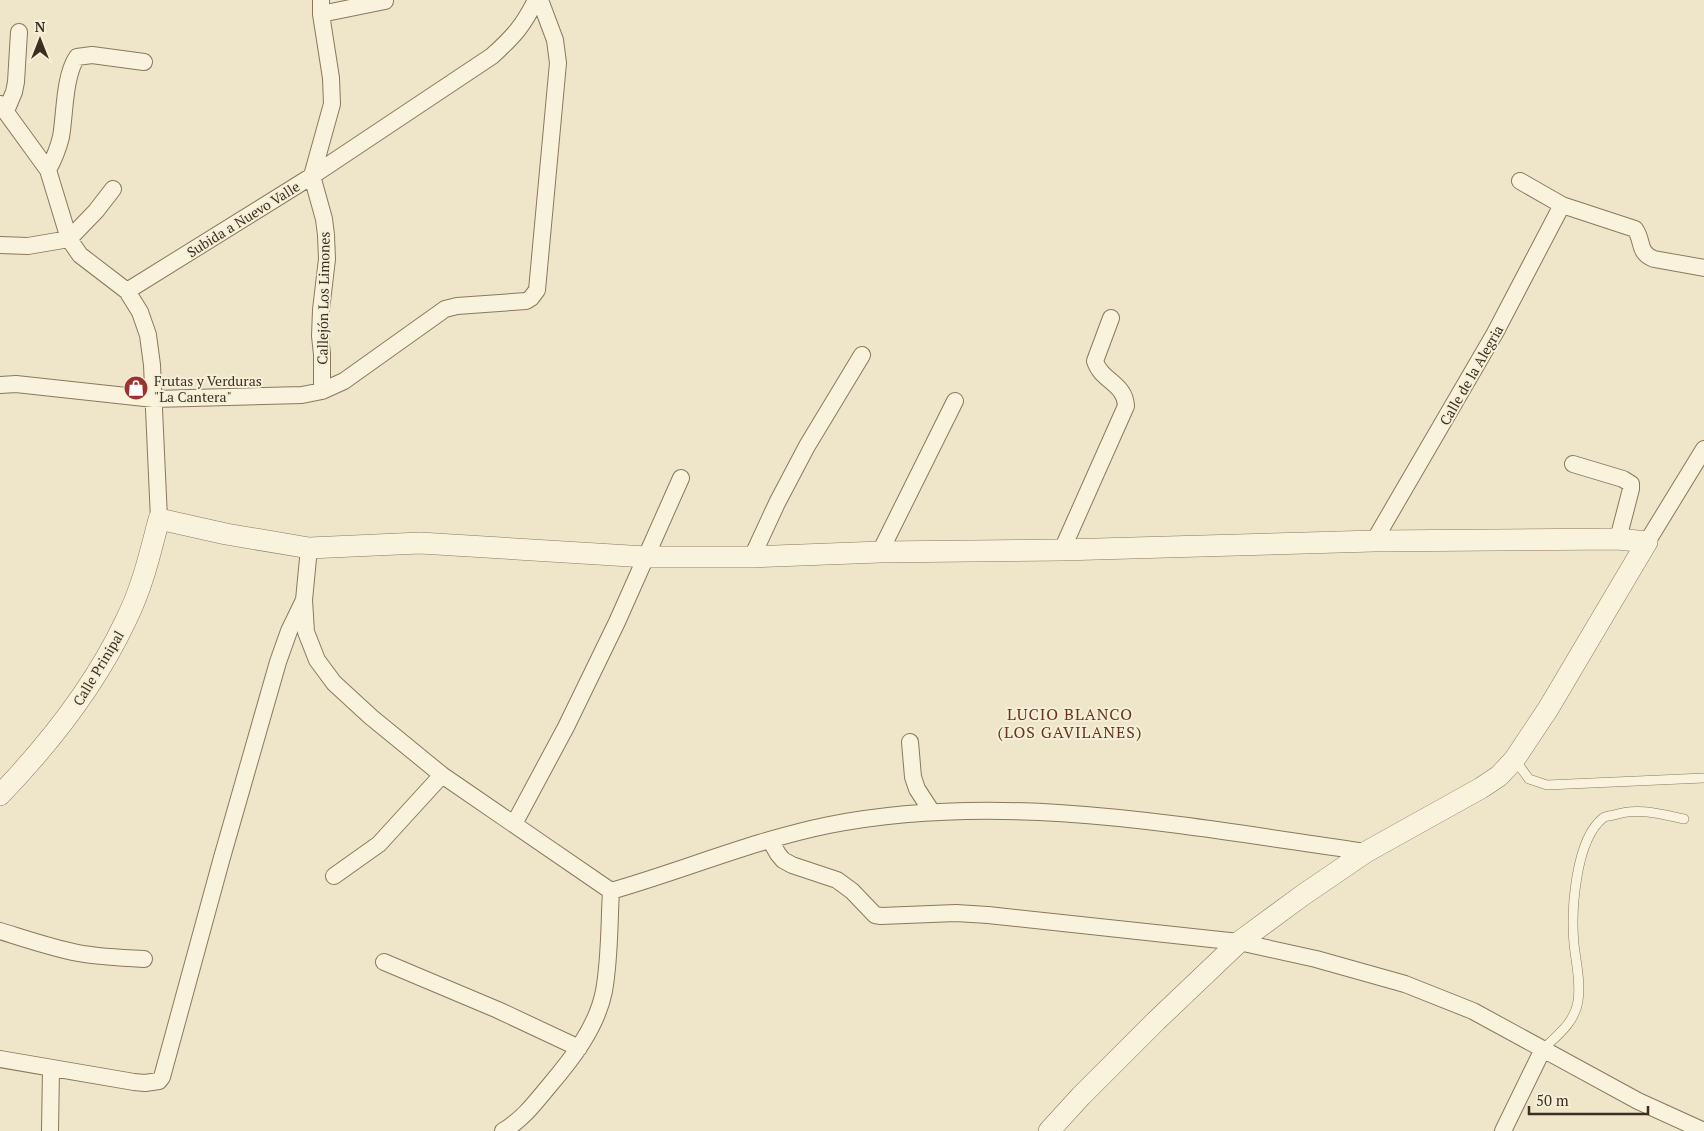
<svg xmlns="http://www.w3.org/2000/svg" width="1704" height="1131" viewBox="0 0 1704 1131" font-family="'PT Serif',serif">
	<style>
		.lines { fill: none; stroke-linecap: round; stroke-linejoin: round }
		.service-casing { stroke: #8b785d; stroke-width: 10 }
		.minor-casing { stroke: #8b785d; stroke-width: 18 }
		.tertiary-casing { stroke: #8b785d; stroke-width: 22 }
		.service { stroke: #f9f2dc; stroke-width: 9 }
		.minor { stroke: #f9f2dc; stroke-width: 16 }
		.tertiary { stroke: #f9f2dc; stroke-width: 21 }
		.labels { text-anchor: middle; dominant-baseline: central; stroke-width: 4; stroke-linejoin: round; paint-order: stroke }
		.street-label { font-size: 14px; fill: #3c2f21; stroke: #f6efd8 }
		.poi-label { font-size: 14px; fill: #3c2f21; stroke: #f6efd8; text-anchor: start }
		.quarter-label { font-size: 16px; letter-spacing: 1px; fill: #683320; stroke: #f6efd8 }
	</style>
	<rect width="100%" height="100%" fill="#efe5c9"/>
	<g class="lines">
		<defs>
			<path id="service" d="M1515,760L1529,779L1547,785L1704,778
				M1543,1049C1558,1035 1575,1022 1578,1001C1581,982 1576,963 1574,944C1571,912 1575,840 1603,818C1605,816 1610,816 1614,815C1637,807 1661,814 1684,819"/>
			<path id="minor" d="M321,0V14L331,78L332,104L312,176L324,219L326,235L327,259L321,310L320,336L322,354V391
				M321,14L385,1
				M0,104L48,170L69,239L80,255L127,291L140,312L148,335L152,365L159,519
				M6,111L14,92L16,82L19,32
				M48,170C54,159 58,149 61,137C65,114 64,76 77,57L92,55L144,62
				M1520,181L1562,205L1635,229C1644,242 1637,252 1654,259L1704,268
				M0,245L28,246L69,239L96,211L113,189
				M127,291L312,176L492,56C514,36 523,26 536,0
				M0,385L16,384L154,399L302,395L322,391L344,381L445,309L457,306L526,301L531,298L537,290L558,63L555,40L540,0
				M1573,464L1623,479L1631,484V489L1618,539
				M1374,541L1495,333L1562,205
				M1647,542L1704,449
				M309,548L304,600L306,632L317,660L334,683L371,717L442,775L611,891
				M1062,550L1126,406C1125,383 1101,381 1095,361L1111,318
				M880,552L955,401
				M752,557L777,503L807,446L862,355
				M910,742L913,777L917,789L932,812
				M514,824L566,727L617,622L681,478
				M770,840L778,854L783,860L792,865L837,880L852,891L875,915L881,916L956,913L988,915L1239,942L1316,959L1405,984L1473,1011L1638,1101L1704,1131
				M334,876L379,844L442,775
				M611,891C684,870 755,840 829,825C1006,790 1190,827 1366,852
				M0,931C26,939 52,948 78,953C100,957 122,958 144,959
				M384,962L498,1010L579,1048
				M0,1059L134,1082L145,1083L159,1081L162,1077L221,861L278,662L289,631L304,600
				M50,1131L51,1069
				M503,1131C522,1120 535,1103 549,1086C572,1059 597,1027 604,991C610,958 609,924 611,891
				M1503,1131L1543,1049"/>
			<path id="tertiary" d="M0,795C50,743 95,686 126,620C142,588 150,554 159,519L226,534L309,548L420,543L646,557H752L880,552L1062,550L1374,541L1618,539L1647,542L1548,709L1514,760L1499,776L1481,788L1366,852L1303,895L1239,942L1156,1021L1081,1096L1049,1131"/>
		</defs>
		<!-- service casing -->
		<use href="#service" class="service-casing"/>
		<!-- minor casing -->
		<use href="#minor" class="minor-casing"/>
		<!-- tertiary casing -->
		<use href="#tertiary" class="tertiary-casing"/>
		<!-- service -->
		<use href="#service" class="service"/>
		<!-- minor -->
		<use href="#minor" class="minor"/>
		<!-- tertiary -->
		<use href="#tertiary" class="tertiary"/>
	</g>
	<!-- icons -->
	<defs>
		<symbol id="shop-disc" viewBox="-11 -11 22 22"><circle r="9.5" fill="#9a322d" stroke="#f6efd8"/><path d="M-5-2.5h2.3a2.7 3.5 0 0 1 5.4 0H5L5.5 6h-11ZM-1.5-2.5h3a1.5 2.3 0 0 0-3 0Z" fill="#fff"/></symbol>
	</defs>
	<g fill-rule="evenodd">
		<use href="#shop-disc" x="122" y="374" width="28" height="28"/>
	</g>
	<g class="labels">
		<!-- street labels -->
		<g class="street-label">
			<text transform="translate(243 219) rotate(-32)">Subida a Nuevo Valle</text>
			<text transform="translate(323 298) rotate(-89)">Callejón Los Limones</text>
			<text transform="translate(1471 375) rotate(-60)">Calle de la Alegria</text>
			<text transform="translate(98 668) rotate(-59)">Calle Prinipal</text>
		</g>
		<!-- poi labels -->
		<g class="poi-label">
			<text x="154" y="380">Frutas y Verduras<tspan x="154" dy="16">"La Cantera"</tspan></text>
		</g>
		<!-- quarter labels -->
		<g class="quarter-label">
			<text x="1070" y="714">LUCIO BLANCO<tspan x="1070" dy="18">(LOS GAVILANES)</tspan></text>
		</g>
	</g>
	<!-- north arrow -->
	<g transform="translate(40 40)" stroke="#f6efd8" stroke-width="4" paint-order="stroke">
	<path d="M0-4L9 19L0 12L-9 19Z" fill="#3c2f21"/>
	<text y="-8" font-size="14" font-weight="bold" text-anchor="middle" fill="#3c2f21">N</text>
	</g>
	<!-- scale -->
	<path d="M1529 1106v8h119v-8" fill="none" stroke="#3c2f21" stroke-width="2.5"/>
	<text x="1536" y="1106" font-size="15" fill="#3c2f21" stroke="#f6efd8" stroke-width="4" paint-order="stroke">50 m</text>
</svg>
